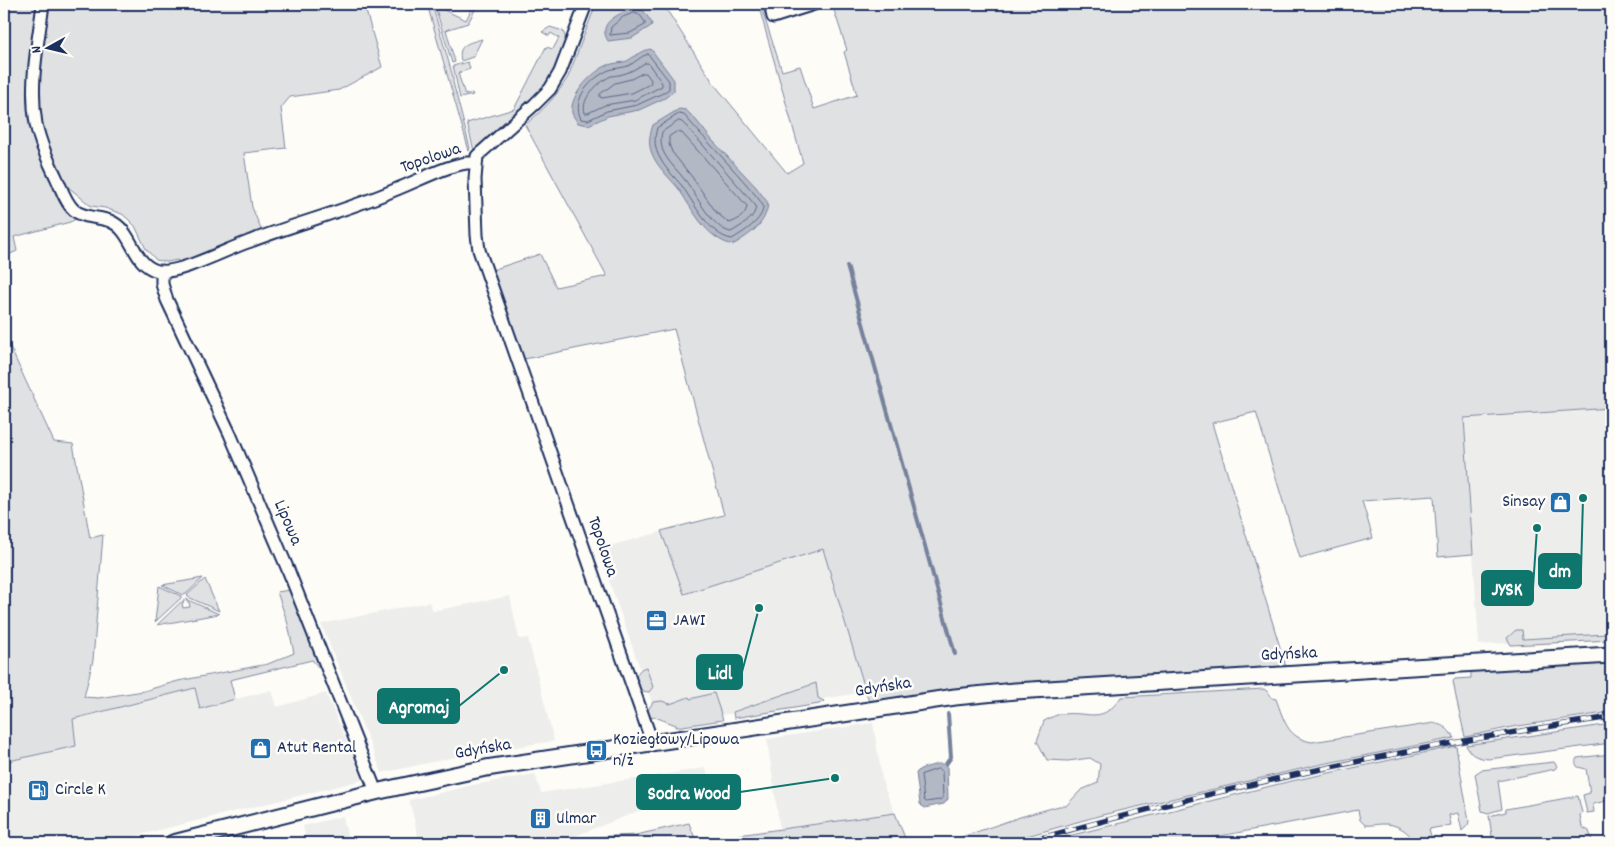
<svg xmlns="http://www.w3.org/2000/svg" width="1615" height="847" viewBox="0 0 1615 847" font-family="Dekko,sans-serif">
	<style>
		.built { fill: #edeeec }
		.green { fill: #e0e1e3; stroke: #7e88a0 }
		.water { fill: #b3b8c5; stroke: #76819c }
		.lines { fill: none; stroke-linecap: round; stroke-linejoin: round }
		.shore { stroke: #586687; stroke-width: 1 }
		.stream { stroke: #76819c; stroke-width: 4 }
		.minor-casing { stroke: #1b2f5e; stroke-width: 15 }
		.secondary-casing { stroke: #1b2f5e; stroke-width: 19 }
		.minor { stroke: #fdfcf7; stroke-width: 11 }
		.secondary { stroke: #fdfcf7; stroke-width: 15 }
		.rail-casing { stroke: #1b2f5e; stroke-width: 5.5 }
		.rail { stroke: #fdfcf7; stroke-width: 4; stroke-dasharray: 11; stroke-linecap: butt }
		.labels { text-anchor: middle; dominant-baseline: central; stroke-width: 5; stroke-linejoin: round; paint-order: stroke }
		.street-label { font-size: 18px; fill: #1b2f5e; stroke: #fdfcf7 }
		.poi-label { font-size: 18px; fill: #1b2f5e; stroke: #fdfcf7; text-anchor: start }
		.leader { fill: none; stroke: #0f766e; stroke-width: 2 }
		.callout-dot { fill: #0f766e; stroke: #fdfcf7; stroke-width: 2 }
		.callout { fill: #0f766e; stroke: #0f766e; stroke-width: 2 }
		.callout-label { font-size: 19px; text-anchor: middle; font-weight: bold; fill: #fff }
	</style>
	<rect width="100%" height="100%" fill="#fdfcf7"/>
	<filter id="ink" filterUnits="userSpaceOnUse"><feTurbulence type="fractalNoise" baseFrequency=".02" numOctaves="2"/><feDisplacementMap in="SourceGraphic" scale="10" xChannelSelector="R" yChannelSelector="G"/><feConvolveMatrix kernelMatrix="1 2 1 2 8 2 1 2 1" color-interpolation-filters="sRGB"/></filter>
	<g filter="url(#ink)">
		<!-- built -->
		<path class="built" d="M1611,408V636L1479,645L1464,418Z
			M809,501L866,692L722,715L653,706L598,549L724,515Z
			M510,596L519,639L528,638L554,741L469,754L382,773L321,624L429,602L433,611Z
			M195,688L200,708L272,690L277,707L326,693L363,780L107,843H4V762L76,746L73,719Z
			M873,723L883,784L895,813L780,830L767,739Z
			M706,768L709,783L558,843H420L409,800L473,785L535,774L541,793Z
			M343,816L349,843H307L303,826Z"/>
		<!-- green -->
		<path class="green" d="M4,4H39L32,124L80,217L70,222L14,237L17,251L4,257Z
			M49,4H364L382,67L339,90L290,97L281,108L286,148L244,153L252,207L262,232L190,260L180,262L177,260L167,262L156,260L146,249L135,226L128,219L122,214L105,208L91,206L67,186L50,155L40,116L37,84Z
			M427,4H432L453,77V82L470,148L469,151Z
			M474,4H478L468,23L446,30L455,62L452,63L435,6L466,20Z
			M596,4H663L714,84L787,173L803,163L758,4H760L782,71L800,66L814,109L857,95L844,52L847,50L832,4H1611V408L1464,418L1473,554L1438,557L1434,496L1362,501L1373,538L1300,558L1256,412L1212,423L1286,667L1113,677L962,688L869,702L823,549L684,594L661,531L724,515L674,329L524,359L492,270L540,254L556,287L607,276L525,125C544,109 555,98 568,77Z
			M550,27L563,31L566,39C560,60 552,79 537,96L474,151L467,123L514,109L546,47L553,49L559,38L551,33L549,36L542,32Z
			M482,39L473,57L461,61C457,44 469,43 482,39Z
			M468,62L470,69L458,73L465,95L472,93L473,95L460,98C457,87 456,77 453,66Z
			M4,334L54,442L73,444L90,538L103,535L93,660L84,697L98,698L144,691L178,681L268,664L294,653L288,624L277,592L290,590L321,666L319,668L312,660L230,680L235,699L200,709L195,688L73,719L76,746L4,762Z
			M203,578L186,594L183,595L162,585Z
			M205,579L219,611L188,597L187,595Z
			M159,586L181,596V598L155,622Z
			M184,599V602L182,603L183,608L190,607L189,602H187L186,599L219,614L157,625Z
			M1606,625H1611V640L1511,645L1507,638L1516,630H1522L1523,639L1606,634Z
			M1584,663H1611V712L1512,727L1465,737C1461,718 1456,700 1453,681L1455,679L1471,678V670Z
			M646,667L653,687L649,692C634,692 631,671 646,667Z
			M816,683L818,698L824,701L819,704L734,718L733,712Z
			M1264,689L1269,693L1272,698L1276,699C1284,720 1287,738 1312,742L1434,723C1441,725 1447,727 1451,734H1453L1454,738L1322,764L1102,815L1002,843H944L1020,817L1059,806H1066L1081,790L1098,783L1100,764L1090,758L1068,761L1047,760L1037,741L1044,721C1050,718 1057,714 1063,714C1090,711 1102,725 1121,697Z
			M714,693L723,720L676,727V725L655,717L650,718L648,710L653,702L662,701L670,704L689,697L690,699Z
			M1611,724V743L1489,759C1478,758 1470,756 1466,745Z
			M1456,746L1469,821L1468,825L1462,831L1458,813L1449,815L1451,825L1429,829L1431,836L1438,843H1415C1409,831 1396,823 1382,824C1376,824 1371,826 1365,825L1360,820L1358,810L1183,843H1040L1287,782Z
			M1611,754V800L1593,804L1594,812L1587,813L1583,795L1590,793L1586,769L1578,767C1575,764 1575,761 1577,758Z
			M1554,762L1557,766L1555,769L1498,781L1502,809L1488,813L1482,811L1475,774L1481,770Z
			M1578,796L1582,813L1580,815L1582,827L1589,831L1593,843H1493L1489,816L1506,812V809Z
			M895,813L907,843H558L571,838L636,835L689,823L696,841Z"/>
		<!-- water -->
		<path class="water" d="M635,8L643,10L652,23L651,26L632,38L608,41C596,22 620,13 635,8Z
			M651,49L674,80V91L665,98L639,110L608,116L589,125L578,123C576,120 573,116 572,113C569,95 593,71 608,65C614,63 621,63 627,61C636,56 641,50 651,49Z
			M679,109L686,110L696,120L712,140L756,187L768,203C766,225 750,234 733,245C705,238 693,210 678,188C668,176 656,166 651,151C648,141 650,134 653,125Z
			M937,764H946L947,766L948,799L944,804L924,808L920,804L916,773L920,769Z"/>
		<g class="lines">
			<!-- shore -->
			<path class="shore" d="M634,13L640,15L645,22V25L630,33L610,35L611,27L623,17Z
				M648,54L669,81V89L663,93L637,105L607,111L588,120L581,119C571,99 591,78 609,70C615,68 622,68 628,66C635,63 640,56 648,54Z
				M645,63H648L662,83V86L635,100L605,105L588,113H585C580,98 599,82 611,76C613,76 618,75 619,75C629,73 637,68 645,63Z
				M643,73H646L651,80L650,84L632,93L602,98L600,97V94L615,83L631,79Z
				M679,114L684,115L692,124C702,136 762,199 763,206C764,220 742,233 732,239C710,236 694,203 682,186C675,177 665,169 660,158C654,148 654,139 657,128Z
				M679,121L682,122L688,128L756,206C755,219 741,226 731,232C712,229 696,194 685,180C679,172 670,164 665,155C661,148 660,140 662,132Z
				M678,131L682,133L747,206C746,215 737,221 729,223L716,212L692,177L672,152L669,144V137Z
				M938,769L942,771L943,798L939,800L926,802L924,800L921,775Z"/>
			<!-- stream -->
			<path class="stream" d="M847,266L955,654
				M946,764L951,757L948,714"/>
			<defs>
				<path id="minor" d="M43,4C38,44 29,83 36,124C40,143 48,160 56,177C61,187 65,202 74,210C83,218 99,217 110,221C134,231 132,265 158,271C178,275 227,249 248,242C297,223 349,210 397,189C418,181 454,161 475,163
					M586,4L560,72L550,89L535,104L477,156L475,179L477,235L479,250L652,742
					M770,4L773,17L814,4
					M162,271V284L167,300L230,434L289,572L373,784L375,792"/>
				<path id="secondary" d="M173,843L375,792L486,768L955,697L1015,691L1611,655"/>
			</defs>
			<!-- minor casing -->
			<use href="#minor" class="minor-casing"/>
			<!-- secondary casing -->
			<use href="#secondary" class="secondary-casing"/>
			<!-- minor -->
			<use href="#minor" class="minor"/>
			<!-- secondary -->
			<use href="#secondary" class="secondary"/>
			<defs>
				<path id="rail" d="M1023,843C1217,788 1413,746 1611,717"/>
			</defs>
			<!-- rail casing -->
			<use href="#rail" class="rail-casing"/>
			<!-- rail -->
			<use href="#rail" class="rail"/>
		</g>
	</g>
	<!-- icons -->
	<defs>
		<symbol id="shop-square" viewBox="-11 -11 22 22"><rect x="-9" y="-9" width="18" height="18" rx="4" fill="#1f6fb2" stroke="#fdfcf7"/><path d="M-5-2.5h2.3a2.7 3.5 0 0 1 5.4 0H5L5.5 6h-11ZM-1.5-2.5h3a1.5 2.3 0 0 0-3 0Z" fill="#fff"/></symbol>
		<symbol id="office-square" viewBox="-11 -11 22 22"><rect x="-9" y="-9" width="18" height="18" rx="4" fill="#1f6fb2" stroke="#fdfcf7"/><path d="M-6-3h4V-5.5h4V-3h4V5H-6ZM-1-4.5V-3h2v-1.5ZM-6 0V1H6V0Z" fill="#fff"/></symbol>
		<symbol id="bus-square" viewBox="-11 -11 22 22"><rect x="-9" y="-9" width="18" height="18" rx="4" fill="#1f6fb2" stroke="#fdfcf7"/><path d="M-5-6H5V4H4V6H2V4H-2V6H-4V4H-5ZM-3.5-4V0h7V-4ZM-3.5 1.2v1.5H-2V1.2ZM2 1.2v1.5H3.5V1.2Z" fill="#fff"/></symbol>
		<symbol id="fuel-square" viewBox="-11 -11 22 22"><rect x="-9" y="-9" width="18" height="18" rx="4" fill="#1f6fb2" stroke="#fdfcf7"/><path d="M-5.5-6h7V0h2V4h1.3V-2.5L3-4.5l.8-.8L6-3V5H2.5V1h-1V6h-7ZM-4.2-4.7v3.2H.2V-4.7Z" fill="#fff"/></symbol>
		<symbol id="building-square" viewBox="-11 -11 22 22"><rect x="-9" y="-9" width="18" height="18" rx="4" fill="#1f6fb2" stroke="#fdfcf7"/><path d="M-4-6H4V6H1V3H-1V6H-4ZM-2.5-4.3h1.7v1.8h-1.7ZM.8-4.3h1.7v1.8H.8ZM-2.5-1h1.7V.8h-1.7ZM.8-1h1.7V.8H.8Z" fill="#fff"/></symbol>
	</defs>
	<g fill-rule="evenodd">
		<use href="#shop-square" x="1548" y="490" width="25" height="25"/>
		<use href="#office-square" x="644" y="608" width="25" height="25"/>
		<use href="#shop-square" x="248" y="736" width="25" height="25"/>
		<use href="#bus-square" x="584" y="738" width="25" height="25"/>
		<use href="#fuel-square" x="26" y="778" width="25" height="25"/>
		<use href="#building-square" x="528" y="806" width="25" height="25"/>
	</g>
	<g class="labels">
		<!-- street labels -->
		<g class="street-label">
			<text transform="translate(431 159) rotate(-19)">Topolowa</text>
			<text transform="translate(287 523) rotate(67)">Lipowa</text>
			<text transform="translate(602 547) rotate(71)">Topolowa</text>
			<text transform="translate(1289 655) rotate(-3)">Gdyńska</text>
			<text transform="translate(883 688) rotate(-9)">Gdyńska</text>
			<text transform="translate(483 750) rotate(-10)">Gdyńska</text>
		</g>
		<!-- poi labels -->
		<g class="poi-label">
			<text x="1545" y="502" text-anchor="end">Sinsay</text>
			<text x="673" y="621">JAWI</text>
			<text x="613" y="740">Koziegłowy/Lipowa<tspan x="613" dy="21">n/ż</tspan></text>
			<text x="277" y="748">Atut Rental</text>
			<text x="55" y="790">Circle K</text>
			<text x="556" y="819">Ulmar</text>
		</g>
	</g>
	<!-- callouts -->
	<path class="leader" d="M1583 498L1581 571M1537 528L1533 588M759 608L742 672M504 670L459 706M835 778L740 792"/>
	<g class="callout-dot">
		<circle cx="1583" cy="498" r="5"/>
		<circle cx="1537" cy="528" r="5"/>
		<circle cx="759" cy="608" r="5"/>
		<circle cx="504" cy="670" r="5"/>
		<circle cx="835" cy="778" r="5"/>
	</g>
	<g class="callout">
		<rect x="1539" y="554" width="42" height="34" rx="5"/>
		<rect x="1482" y="571" width="51" height="34" rx="5"/>
		<rect x="697" y="655" width="45" height="34" rx="5"/>
		<rect x="378" y="689" width="81" height="34" rx="5"/>
		<rect x="637" y="775" width="103" height="34" rx="5"/>
	</g>
	<g class="callout-label">
		<text x="1560" y="577">dm</text>
		<text x="1507" y="595">JYSK</text>
		<text x="720" y="679">Lidl</text>
		<text x="419" y="713">Agromaj</text>
		<text x="689" y="799">Sodra Wood</text>
	</g>
	<!-- margin -->
	<rect width="1615" height="847" fill="none" stroke="#fdfcf7" stroke-width="20"/>
	<rect x="10" y="10" width="1595" height="827" fill="none" stroke="#1b2f5e" stroke-width="2" filter="url(#ink)"/>
	<!-- north arrow -->
	<g transform="translate(48 48) rotate(262)" stroke="#fdfcf7" stroke-width="4" paint-order="stroke">
	<path d="M0-4L9 19L0 12L-9 19Z" fill="#1b2f5e"/>
	<text y="-8" font-size="14" font-weight="bold" text-anchor="middle" fill="#1b2f5e">N</text>
	</g>
</svg>
